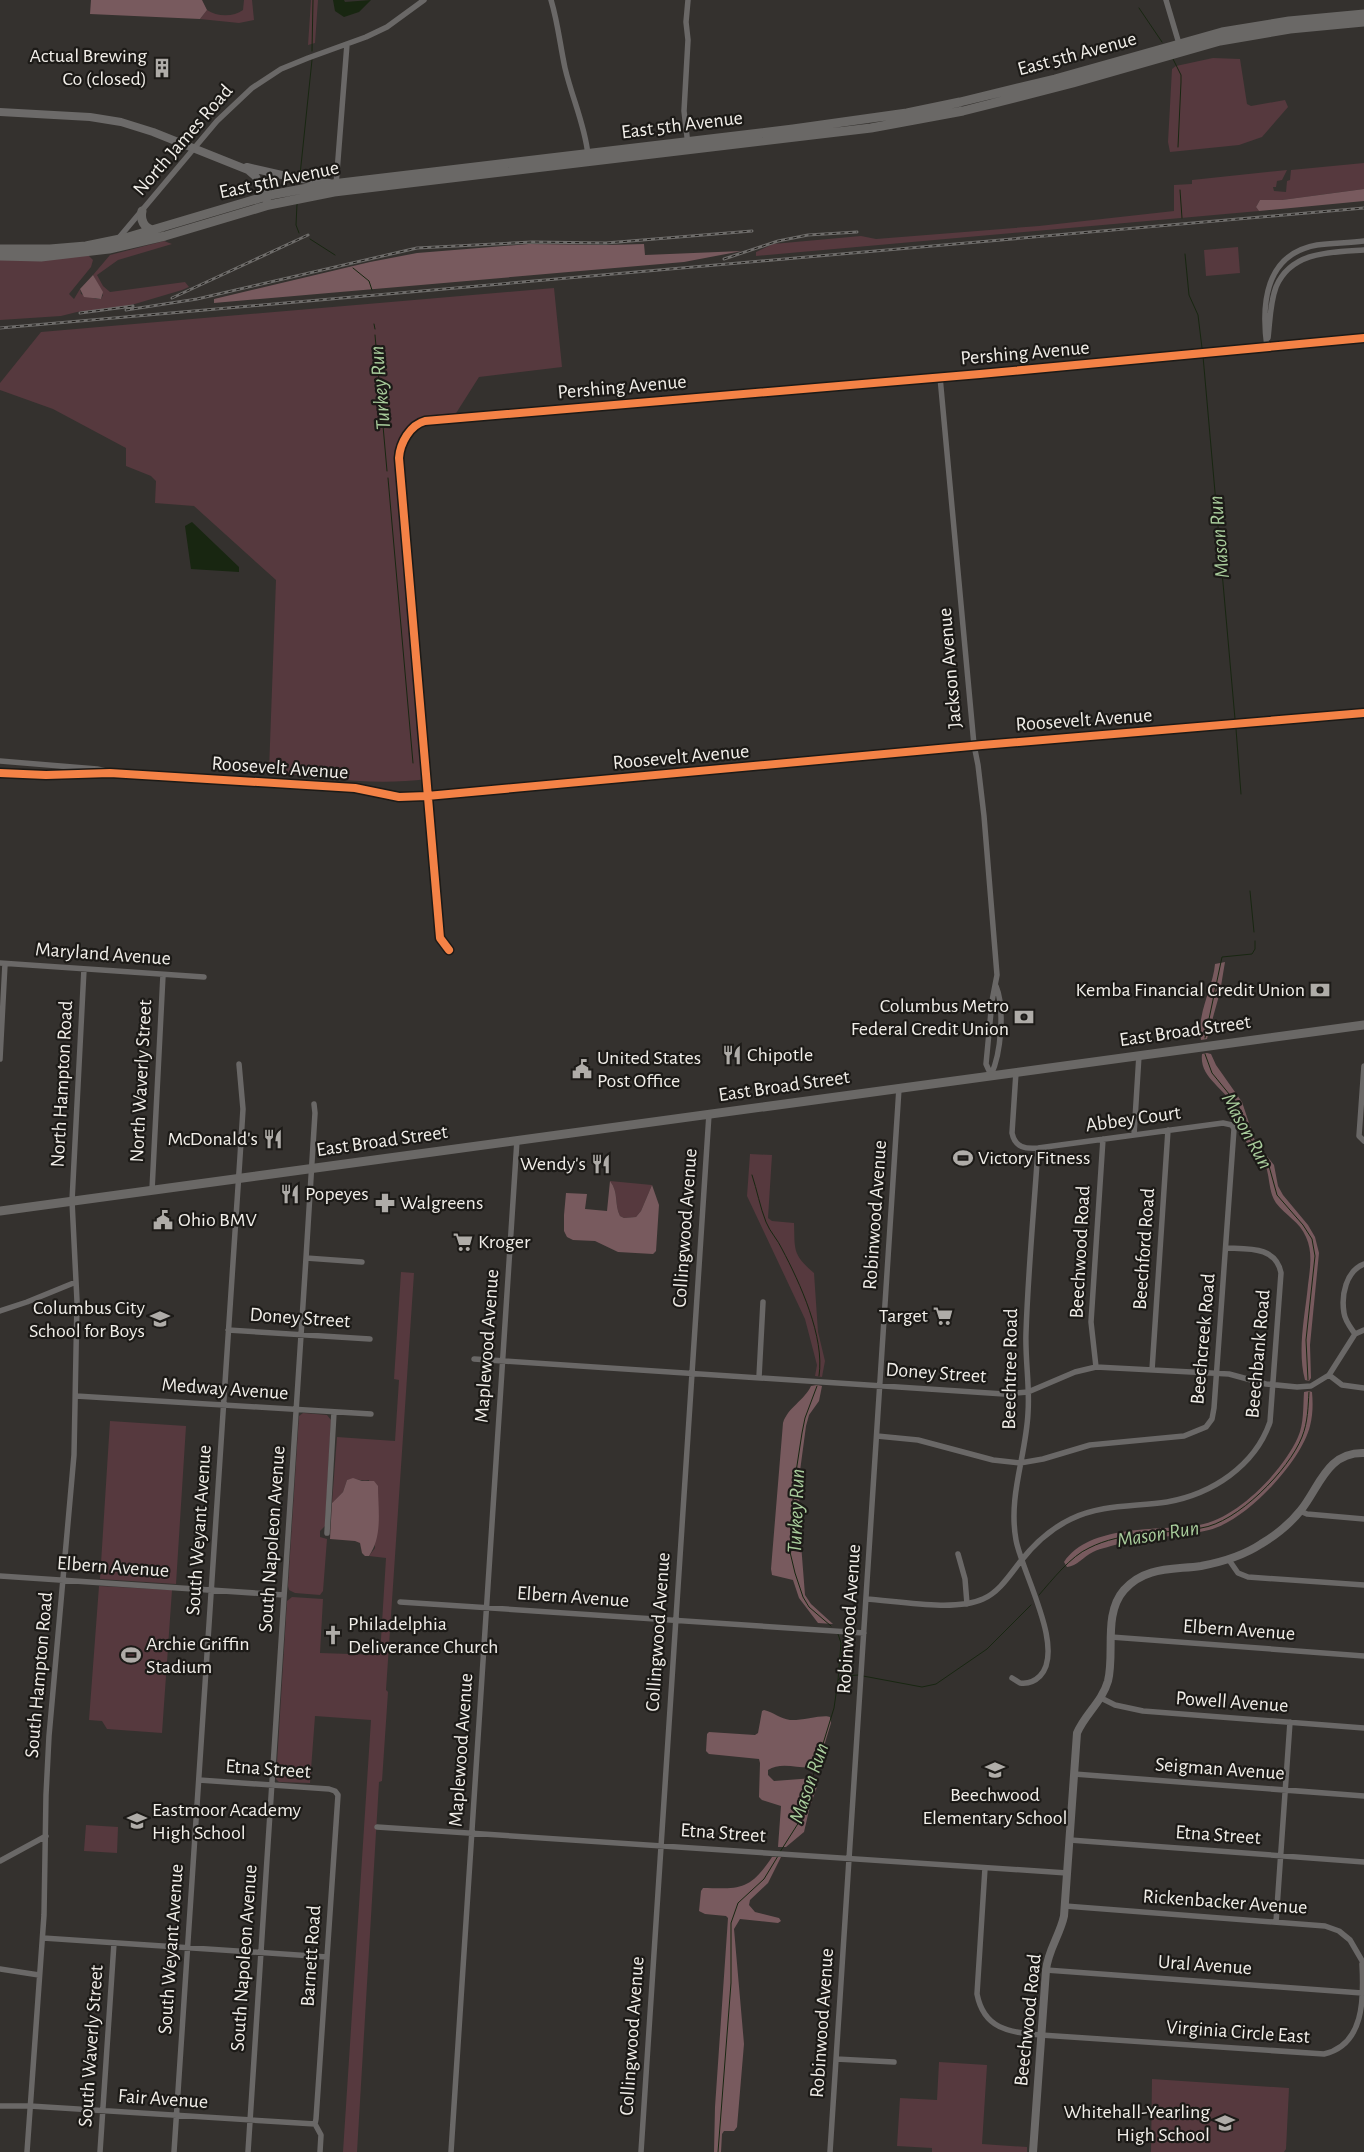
<svg xmlns="http://www.w3.org/2000/svg" width="1364" height="2152" viewBox="0 0 1364 2152" font-family="'Alegreya Sans',sans-serif">
	<style>
		.green { fill: #56393e }
		.forest { fill: #785a5e }
		.water { fill: #182611 }
		.lines { fill: none; stroke-linecap: round; stroke-linejoin: round }
		.stream { stroke: #182611; stroke-width: 1 }
		.street { stroke: #6a6867; stroke-width: 5.5 }
		.secondary { stroke: #6c6a69; stroke-width: 8 }
		.primary { stroke: #6a6866; stroke-width: 9 }
		.rail-casing { stroke: #6e6c6a; stroke-width: 3 }
		.rail { stroke: #1c1a17; stroke-width: 1; stroke-dasharray: 4; stroke-linecap: butt }
		.cycleway-casing { stroke: #1c1a17; stroke-width: 11 }
		.cycleway { stroke: #f48246; stroke-width: 8 }
		.labels { text-anchor: middle; dominant-baseline: central; stroke-width: 4.5; stroke-linejoin: round; paint-order: stroke }
		.street-label { font-size: 20px; fill: #f1eee9; stroke: #1c1a17 }
		.poi-label { font-size: 20px; fill: #f1eee9; stroke: #1c1a17; text-anchor: start }
		.water-label { font-size: 21px; font-style: italic; fill: #a8cc9b; stroke: #1c1a17 }
	</style>
	<rect width="100%" height="100%" fill="#34312e"/>
	<!-- green -->
	<path class="green" d="M244,0H252L254,20L239,23L200,19L207,10C217,17 234,17 243,10Z
		M311,0H318L315,43L308,45Z
		M1213,58L1240,59L1247,104L1251,106L1285,100L1288,107L1262,137L1239,145L1170,152L1168,142L1172,69L1176,66Z
		M1364,163V189L1282,200H1260L1256,207L1259,211L756,256V252L773,244L861,236L876,239L1039,226L1174,211V185L1192,184V180L1287,170L1282,180L1277,181L1276,187H1273L1274,191L1286,192L1287,181L1290,180L1291,170Z
		M164,241L172,244L118,260L97,275L103,286L110,292L185,282L189,287L182,290L128,306L77,312L61,316L0,320V260H41L88,255L93,260L91,267L69,294L74,299L80,289L81,294L96,299H101L103,295L93,275L110,255Z
		M1238,247L1240,273L1206,276L1204,250Z
		M554,288L562,367L479,377L453,418L418,423L400,447L427,779C375,786 320,778 269,771L276,580L194,506L155,503L156,481L151,476L126,466V448L53,409L0,390V383L41,332Z
		M750,1154L772,1155L768,1218L772,1221L794,1223C795,1250 792,1254 814,1273L818,1332L825,1361L822,1377L815,1376L817,1365L805,1319L747,1196Z
		M610,1181L652,1185L641,1211L636,1217L624,1218L620,1216C614,1204 619,1192 610,1181Z
		M401,1272L414,1273L386,1690L388,1692L382,1781L379,1782L357,2152H343L371,1720L315,1716L310,1783L279,1782L276,1779L287,1601L292,1597L323,1599L320,1653L380,1655L386,1558L369,1556L375,1548L369,1480C361,1482 355,1477 347,1480L343,1492L332,1503L337,1437L395,1441L399,1380L394,1379Z
		M303,1413L327,1415L331,1420L325,1526L320,1531V1537L327,1539L323,1591L320,1595L295,1593L289,1590L288,1586L299,1416Z
		M110,1421L186,1426L176,1584L100,1579Z
		M99,1586L172,1590L162,1733L107,1729L102,1721L89,1720Z
		M86,1825L118,1827L117,1853L84,1851Z
		M939,2062L987,2065L982,2144L1027,2147V2152H932V2148L897,2146L900,2098L937,2100Z
		M1152,2079L1289,2088L1286,2149L1284,2152H1151Z"/>
	<!-- forest -->
	<path class="forest" d="M91,0H202L207,10L200,19L90,14Z
		M1364,189V201L1259,211L1256,207L1260,200H1282Z
		M529,244L607,245L644,244L645,255L742,251L684,262L214,303V299L370,262L417,253Z
		M93,275L103,292L101,299L84,297L80,289Z
		M1225,962L1220,992L1207,1039L1201,1040C1196,1015 1213,988 1215,964Z
		M1207,1053L1211,1054L1216,1065L1242,1102L1255,1141L1274,1165L1278,1186L1283,1195L1308,1225L1315,1237L1319,1253L1310,1345L1311,1378L1309,1381L1305,1380C1297,1350 1305,1316 1308,1285C1310,1269 1313,1252 1306,1237C1300,1222 1285,1215 1276,1203C1269,1192 1270,1182 1267,1170C1264,1159 1252,1153 1247,1143C1240,1132 1239,1119 1234,1107C1225,1088 1199,1078 1202,1054Z
		M610,1181C619,1192 614,1204 620,1216L624,1218L636,1217L641,1211L652,1185L659,1205L656,1251L653,1254L618,1252L595,1241L573,1240L567,1237L564,1231V1215L566,1193L587,1194L585,1209L607,1211Z
		M817,1385L822,1386L819,1401L809,1415L806,1426L800,1471L799,1518L805,1595L811,1604L833,1624L818,1623L799,1598L793,1580L772,1575L771,1569L783,1423C788,1407 804,1401 811,1386Z
		M1309,1391L1312,1392C1313,1403 1313,1414 1310,1426C1301,1462 1246,1521 1209,1530C1182,1537 1150,1536 1122,1543C1113,1546 1101,1548 1093,1552C1083,1557 1077,1566 1067,1567L1064,1562C1089,1524 1158,1531 1199,1525C1237,1519 1283,1471 1298,1437C1304,1424 1303,1407 1304,1392Z
		M353,1478L362,1481H374L378,1486C378,1509 383,1536 369,1556H365L362,1553L360,1543L355,1541L330,1539L332,1503L343,1492L347,1480Z
		M764,1710C773,1712 781,1719 790,1720C801,1721 824,1714 830,1717L831,1723L818,1766C804,1771 782,1760 768,1770V1775L774,1781L814,1778L817,1781V1787L810,1806L804,1832L786,1847H778L781,1806L762,1800L759,1797L760,1763L759,1759L709,1754L706,1751L707,1734L709,1732L755,1735L758,1733L762,1711Z
		M772,1857H781L768,1883L750,1900L749,1905L755,1912L779,1918L781,1921L778,1923L740,1919L734,1929L744,2044L737,2127L734,2131H724L722,2134L721,2152H714L715,2107L728,1918L726,1916L705,1914L699,1911L701,1891L703,1888C741,1889 750,1890 772,1857Z"/>
	<!-- water -->
	<path class="water" d="M333,0H344L345,2L371,0L359,12L344,17L335,11Z
		M192,522L239,567V572L191,569L185,526Z"/>
	<g class="lines">
		<!-- stream -->
		<path class="stream" d="M1139,8L1162,42
			M312,51L313,0
			M1173,59L1181,75V82L1178,147
			M300,175L312,60
			M1180,190L1182,218
			M297,204L296,225L299,233
			M310,239L335,255
			M1185,254L1189,295L1198,315L1202,348
			M353,268L369,281L372,290
			M374,324L375,329
			M375,335L387,471
			M1203,356L1235,719
			M388,478L413,763
			M1236,729L1241,794
			M1250,891L1254,932
			M1205,1038L1222,957L1252,954L1255,949V941
			M1205,1054L1212,1073L1238,1105L1253,1146L1269,1166L1277,1195L1303,1225L1312,1239L1315,1256L1306,1340L1308,1380
			M752,1175C757,1190 760,1207 766,1222C770,1232 778,1240 782,1249C800,1283 825,1337 819,1376
			M817,1386L805,1418L802,1433L794,1485L790,1552L795,1573L803,1597L809,1607L831,1626
			M1039,1595C1052,1580 1071,1556 1089,1548C1122,1531 1164,1534 1201,1528C1237,1523 1289,1470 1302,1437C1308,1422 1308,1407 1309,1392
			M838,1634L841,1643L838,1680
			M863,1676L922,1687L936,1684L987,1649L1031,1605
			M780,1852L799,1822L834,1708L838,1680L843,1676L859,1675
			M718,2152L731,1983V1923L738,1903L764,1879L778,1856"/>
		<!-- street -->
		<path class="street" d="M551,0C558,23 560,45 565,68C572,98 585,125 588,155
			M688,0L686,22L688,40L684,111L688,145
			M1166,0L1180,47
			M336,185L347,44
			M117,240L217,121L252,88L281,69L308,58L366,37L387,27L424,0
			M1268,338C1270,321 1270,303 1276,287C1291,251 1332,252 1364,250
			M1267,347C1261,304 1265,254 1317,245C1333,243 1349,243 1364,241
			M940,377L974,745L978,765L984,816L997,975L992,1001L986,1064L991,1075
			M0,761L97,769L106,771
			M0,773L46,775L110,773L355,788L399,797L427,796L982,745L1364,713
			M449,950L440,938L399,458C400,443 410,425 425,421L980,374L1364,338
			M0,963L204,977
			M0,1059L5,964
			M1364,1066L1359,1136L1364,1141
			M991,1075C1001,1054 1005,1008 996,986
			M1134,1135L1139,1055
			M152,1190L163,975
			M306,1258L362,1262
			M0,1311L27,1302L76,1282
			M228,1330L370,1339
			M1355,1334C1351,1328 1345,1321 1344,1313C1341,1295 1346,1271 1364,1264
			M474,1359L1004,1394L1028,1392L1075,1372L1096,1367L1229,1374L1266,1384L1297,1387L1311,1386L1329,1375L1355,1334L1364,1330
			M1096,1367L1091,1322L1103,1139
			M1152,1370L1168,1130
			M1329,1375L1342,1385L1364,1388
			M759,1377L763,1302
			M76,1396L371,1414
			M877,1436L918,1440L993,1460L1020,1463L1043,1459L1090,1445L1184,1436L1206,1427L1212,1419L1214,1408L1234,1129L1232,1125L1223,1123L1038,1148C1026,1149 1015,1148 1012,1133L1016,1072
			M1300,1511L1307,1514L1364,1519
			M327,1533L334,1412
			M958,1554L965,1579L967,1604
			M1229,1560L1238,1573L1248,1577L1364,1585
			M0,1576L284,1595
			M866,1599C897,1601 955,1612 983,1599C999,1592 1009,1576 1020,1562C1034,1544 1050,1529 1071,1519C1102,1504 1135,1507 1167,1502C1212,1494 1255,1466 1270,1422L1281,1273C1276,1246 1248,1249 1226,1248
			M400,1602L864,1633
			M1111,1637L1364,1656
			M1012,1678L1020,1683C1028,1684 1034,1682 1040,1676C1066,1649 1022,1573 1016,1540C1008,1496 1026,1456 1028,1413C1030,1386 1025,1360 1026,1333C1028,1271 1034,1210 1038,1148
			M1101,1698L1115,1705L1143,1711L1364,1728
			M1074,1774L1364,1796
			M199,1780L329,1789L335,1791L338,1795L316,2119L315,2124
			M377,1827L1067,1873
			M1070,1840L1364,1862
			M0,1861L46,1836
			M985,1868L977,1994C984,2030 1010,2032 1041,2035L1324,2054C1364,2045 1364,1999 1362,1964
			M1065,1906L1325,1926L1339,1931L1350,1940L1364,1964
			M1276,1922L1290,1722
			M43,1938L327,1957
			M0,1969L39,1975
			M1046,1970L1362,1993
			M836,2059L894,2062
			M0,2106H30L315,2124L321,2135L320,2152
			M27,2152L44,1915L46,1795L49,1736L74,1455L77,1301L72,1201L84,969
			M100,2152L114,1943
			M174,2152L240,1157L243,1109L239,1064
			M248,2152L306,1258L315,1113L314,1104
			M451,2152L517,1140
			M641,2152L709,1114
			M830,2152L899,1088"/>
		<!-- secondary -->
		<path class="secondary" d="M0,112L90,117L121,122L153,132L248,170L256,177L269,205
			M247,167L295,178L329,183
			M1033,2152L1046,1970C1048,1950 1060,1935 1064,1916L1077,1733C1085,1714 1102,1702 1108,1681C1115,1653 1103,1614 1124,1590C1145,1566 1173,1570 1201,1566C1222,1562 1243,1556 1261,1544C1276,1535 1290,1524 1301,1510C1320,1486 1327,1452 1364,1453"/>
		<!-- primary -->
		<path class="primary" d="M142,211C140,220 144,228 153,230
			M0,249H50L86,246L125,238L270,195L324,185L793,129L907,113L960,102L1055,79L1222,32L1289,21L1364,14
			M0,256L41,257L109,249L165,236L269,205L334,192L871,128L963,111L1073,83L1220,41L1290,29L1364,22
			M0,1211L1364,1025"/>
		<defs>
			<path id="rail" d="M724,259L778,241L808,235L857,232
				M172,298L308,235
				M126,310L197,299L417,248L532,242L606,243L752,231
				M80,313L133,306
				M0,328L1364,208"/>
		</defs>
		<!-- rail casing -->
		<use href="#rail" class="rail-casing"/>
		<!-- rail -->
		<use href="#rail" class="rail"/>
		<defs>
			<path id="cycleway" d="M0,773L46,775L110,773L355,788L399,797L427,796L982,745L1364,713
				M449,950L440,938L399,458C400,443 410,425 425,421L980,374L1364,338"/>
		</defs>
		<!-- cycleway casing -->
		<use href="#cycleway" class="cycleway-casing"/>
		<!-- cycleway -->
		<use href="#cycleway" class="cycleway"/>
	</g>
	<!-- icons -->
	<defs>
		<symbol id="building-bare" viewBox="-9 -9 18 18"><path d="M-4-6H4V6H1V3H-1V6H-4ZM-2.5-4.3h1.7v1.8h-1.7ZM.8-4.3h1.7v1.8H.8ZM-2.5-1h1.7V.8h-1.7ZM.8-1h1.7V.8H.8Z" fill="#afaca8" stroke="#1c1a17" stroke-width="2.5" paint-order="stroke"/></symbol>
		<symbol id="bank-bare" viewBox="-9 -9 18 18"><path d="M-6-4H6V4H-6ZM0-2.3a2.3 2.3 0 1 0 0 4.6a2.3 2.3 0 1 0 0-4.6Z" fill="#afaca8" stroke="#1c1a17" stroke-width="2.5" paint-order="stroke"/></symbol>
		<symbol id="restaurant-bare" viewBox="-9 -9 18 18"><path d="M-5-6h1v4h1v-4h1v4h1v-4h1v5L-1.5 .5V6h-2V.5L-5-1ZM5-6V6H3V1.5H1.5Q1.5-4 5-6Z" fill="#afaca8" stroke="#1c1a17" stroke-width="2.5" paint-order="stroke"/></symbol>
		<symbol id="civic-bare" viewBox="-9 -9 18 18"><path d="M-.6-6.5H3V-4.5H.6V-3L4-1V1h2V6H-6V1h2V-1L-.6-3ZM-1.2 2.5V6h2.4V2.5Z" fill="#afaca8" stroke="#1c1a17" stroke-width="2.5" paint-order="stroke"/></symbol>
		<symbol id="stadium-bare" viewBox="-9 -9 18 18"><path d="M0-5a6.5 5 0 1 0 0 10a6.5 5 0 1 0 0-10ZM-3.5-1.8h7v3.6h-7Z" fill="#afaca8" stroke="#1c1a17" stroke-width="2.5" paint-order="stroke"/></symbol>
		<symbol id="pharmacy-bare" viewBox="-9 -9 18 18"><path d="M-2-6h4v4h4v4h-4v4h-4v-4h-4v-4h4Z" fill="#afaca8" stroke="#1c1a17" stroke-width="2.5" paint-order="stroke"/></symbol>
		<symbol id="supermarket-bare" viewBox="-9 -9 18 18"><path d="M-6-5.5h2.5l.6 2H6L4.5 2H-2.5L-4.4-4H-6ZM-1.5 3.2a1.3 1.3 0 1 0 .1 0ZM3 3.2a1.3 1.3 0 1 0 .1 0Z" fill="#afaca8" stroke="#1c1a17" stroke-width="2.5" paint-order="stroke"/></symbol>
		<symbol id="school-bare" viewBox="-9 -9 18 18"><path d="M0-5L7-2L0 1L-7-2ZM-4 1L0 2.5L4 1V4Q0 6-4 4Z" fill="#afaca8" stroke="#1c1a17" stroke-width="2.5" paint-order="stroke"/></symbol>
		<symbol id="church-bare" viewBox="-9 -9 18 18"><path d="M-1.2-6h2.4v3.5h3.3v2.4h-3.3V6h-2.4V-.1h-3.3v-2.4h3.3Z" fill="#afaca8" stroke="#1c1a17" stroke-width="2.5" paint-order="stroke"/></symbol>
	</defs>
	<g fill-rule="evenodd">
		<use href="#building-bare" x="148" y="54" width="28" height="28"/>
		<use href="#bank-bare" x="1306" y="976" width="28" height="28"/>
		<use href="#bank-bare" x="1010" y="1003" width="28" height="28"/>
		<use href="#restaurant-bare" x="718" y="1041" width="28" height="28"/>
		<use href="#civic-bare" x="568" y="1055" width="28" height="28"/>
		<use href="#restaurant-bare" x="259" y="1125" width="28" height="28"/>
		<use href="#stadium-bare" x="949" y="1144" width="28" height="28"/>
		<use href="#restaurant-bare" x="587" y="1150" width="28" height="28"/>
		<use href="#restaurant-bare" x="276" y="1180" width="28" height="28"/>
		<use href="#pharmacy-bare" x="371" y="1189" width="28" height="28"/>
		<use href="#civic-bare" x="149" y="1206" width="28" height="28"/>
		<use href="#supermarket-bare" x="449" y="1228" width="28" height="28"/>
		<use href="#supermarket-bare" x="929" y="1302" width="28" height="28"/>
		<use href="#school-bare" x="146" y="1305" width="28" height="28"/>
		<use href="#church-bare" x="319" y="1621" width="28" height="28"/>
		<use href="#stadium-bare" x="117" y="1641" width="28" height="28"/>
		<use href="#school-bare" x="981" y="1756" width="28" height="28"/>
		<use href="#school-bare" x="123" y="1807" width="28" height="28"/>
		<use href="#school-bare" x="1211" y="2109" width="28" height="28"/>
	</g>
	<g class="labels">
		<!-- street labels -->
		<g class="street-label">
			<text transform="translate(1077 54) rotate(-15)">East 5th Avenue</text>
			<text transform="translate(682 125) rotate(-7)">East 5th Avenue</text>
			<text transform="translate(183 140) rotate(-49)">North James Road</text>
			<text transform="translate(279 180) rotate(-12)">East 5th Avenue</text>
			<text transform="translate(1025 353) rotate(-5)">Pershing Avenue</text>
			<text transform="translate(622 387) rotate(-5)">Pershing Avenue</text>
			<text transform="translate(950 668) rotate(-95)">Jackson Avenue</text>
			<text transform="translate(1084 720) rotate(-4)">Roosevelt Avenue</text>
			<text transform="translate(681 757) rotate(-5)">Roosevelt Avenue</text>
			<text transform="translate(280 768) rotate(4)">Roosevelt Avenue</text>
			<text transform="translate(103 954) rotate(4)">Maryland Avenue</text>
			<text transform="translate(1185 1031) rotate(-8)">East Broad Street</text>
			<text transform="translate(141 1081) rotate(-87)">North Waverly Street</text>
			<text transform="translate(62 1084) rotate(-87)">North Hampton Road</text>
			<text transform="translate(784 1086) rotate(-8)">East Broad Street</text>
			<text transform="translate(1133 1119) rotate(-8)">Abbey Court</text>
			<text transform="translate(382 1141) rotate(-8)">East Broad Street</text>
			<text transform="translate(875 1215) rotate(-86)">Robinwood Avenue</text>
			<text transform="translate(685 1228) rotate(-86)">Collingwood Avenue</text>
			<text transform="translate(1144 1249) rotate(-86)">Beechford Road</text>
			<text transform="translate(1080 1252) rotate(-87)">Beechwood Road</text>
			<text transform="translate(300 1318) rotate(4)">Doney Street</text>
			<text transform="translate(1203 1339) rotate(-85)">Beechcreek Road</text>
			<text transform="translate(487 1346) rotate(-86)">Maplewood Avenue</text>
			<text transform="translate(1258 1354) rotate(-85)">Beechbank Road</text>
			<text transform="translate(1010 1369) rotate(-89)">Beechtree Road</text>
			<text transform="translate(936 1373) rotate(4)">Doney Street</text>
			<text transform="translate(225 1389) rotate(4)">Medway Avenue</text>
			<text transform="translate(199 1530) rotate(-86)">South Weyant Avenue</text>
			<text transform="translate(272 1539) rotate(-86)">South Napoleon Avenue</text>
			<text transform="translate(113 1567) rotate(4)">Elbern Avenue</text>
			<text transform="translate(573 1597) rotate(4)">Elbern Avenue</text>
			<text transform="translate(849 1619) rotate(-86)">Robinwood Avenue</text>
			<text transform="translate(1239 1630) rotate(4)">Elbern Avenue</text>
			<text transform="translate(658 1632) rotate(-86)">Collingwood Avenue</text>
			<text transform="translate(39 1675) rotate(-85)">South Hampton Road</text>
			<text transform="translate(1232 1702) rotate(4)">Powell Avenue</text>
			<text transform="translate(461 1750) rotate(-86)">Maplewood Avenue</text>
			<text transform="translate(268 1769) rotate(4)">Etna Street</text>
			<text transform="translate(1220 1769) rotate(4)">Seigman Avenue</text>
			<text transform="translate(723 1833) rotate(4)">Etna Street</text>
			<text transform="translate(1218 1835) rotate(4)">Etna Street</text>
			<text transform="translate(1225 1902) rotate(4)">Rickenbacker Avenue</text>
			<text transform="translate(171 1949) rotate(-86)">South Weyant Avenue</text>
			<text transform="translate(311 1956) rotate(-86)">Barnett Road</text>
			<text transform="translate(244 1958) rotate(-86)">South Napoleon Avenue</text>
			<text transform="translate(1205 1965) rotate(4)">Ural Avenue</text>
			<text transform="translate(1028 2020) rotate(-84)">Beechwood Road</text>
			<text transform="translate(822 2023) rotate(-86)">Robinwood Avenue</text>
			<text transform="translate(1238 2032) rotate(4)">Virginia Circle East</text>
			<text transform="translate(632 2036) rotate(-86)">Collingwood Avenue</text>
			<text transform="translate(91 2046) rotate(-86)">South Waverly Street</text>
			<text transform="translate(163 2099) rotate(4)">Fair Avenue</text>
		</g>
		<!-- poi labels -->
		<g class="poi-label">
			<text x="147" y="56" text-anchor="end">Actual Brewing<tspan x="147" dy="23">Co (closed)</tspan></text>
			<text x="1305" y="990" text-anchor="end">Kemba Financial Credit Union</text>
			<text x="1009" y="1006" text-anchor="end">Columbus Metro<tspan x="1009" dy="23">Federal Credit Union</tspan></text>
			<text x="747" y="1055">Chipotle</text>
			<text x="597" y="1058">United States<tspan x="597" dy="23">Post Office</tspan></text>
			<text x="258" y="1139" text-anchor="end">McDonald's</text>
			<text x="978" y="1158">Victory Fitness</text>
			<text x="586" y="1164" text-anchor="end">Wendy's</text>
			<text x="305" y="1194">Popeyes</text>
			<text x="400" y="1203">Walgreens</text>
			<text x="178" y="1220">Ohio BMV</text>
			<text x="478" y="1242">Kroger</text>
			<text x="145" y="1308" text-anchor="end">Columbus City<tspan x="145" dy="23">School for Boys</tspan></text>
			<text x="928" y="1316" text-anchor="end">Target</text>
			<text x="348" y="1624">Philadelphia<tspan x="348" dy="23">Deliverance Church</tspan></text>
			<text x="146" y="1644">Archie Griffin<tspan x="146" dy="23">Stadium</tspan></text>
			<text x="995" y="1795" text-anchor="middle">Beechwood<tspan x="995" dy="23">Elementary School</tspan></text>
			<text x="152" y="1810">Eastmoor Academy<tspan x="152" dy="23">High School</tspan></text>
			<text x="1210" y="2112" text-anchor="end">Whitehall-Yearling<tspan x="1210" dy="23">High School</tspan></text>
		</g>
		<!-- water labels -->
		<g class="water-label">
			<text transform="translate(380 388) rotate(-95)">Turkey Run</text>
			<text transform="translate(1219 537) rotate(-95)">Mason Run</text>
			<text transform="translate(1247 1131) rotate(61)">Mason Run</text>
			<text transform="translate(796 1511) rotate(-88)">Turkey Run</text>
			<text transform="translate(1158 1534) rotate(-9)">Mason Run</text>
			<text transform="translate(809 1783) rotate(-71)">Mason Run</text>
		</g>
	</g>
</svg>
